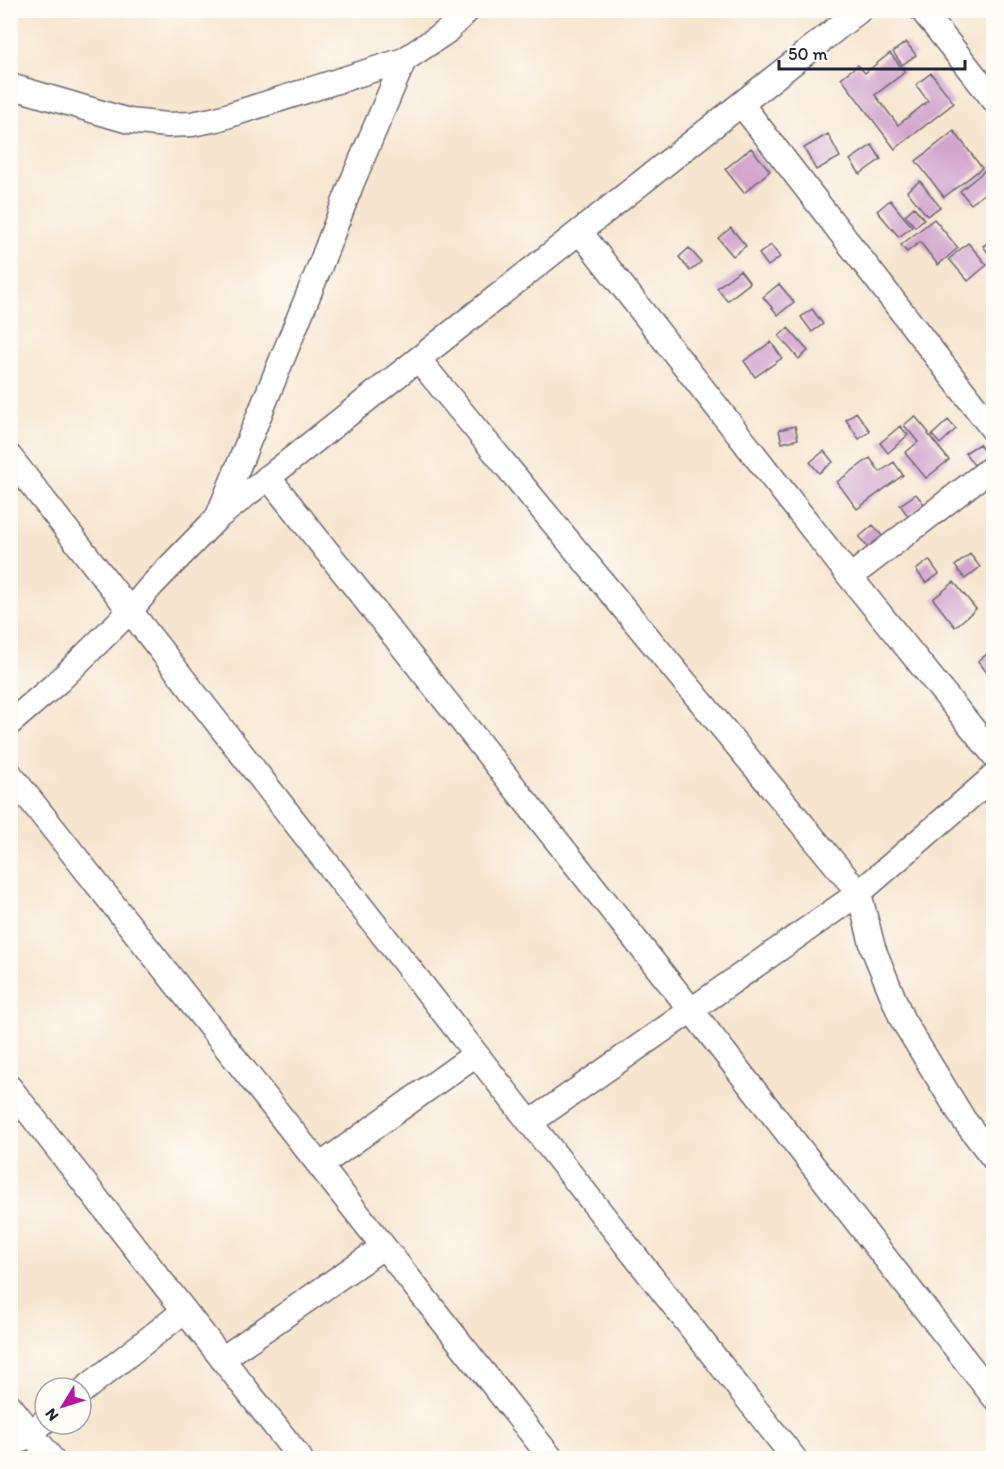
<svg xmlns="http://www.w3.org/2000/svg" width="1004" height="1469" viewBox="0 0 1004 1469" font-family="Itim,sans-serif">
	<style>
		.building { fill: #d2a5cd }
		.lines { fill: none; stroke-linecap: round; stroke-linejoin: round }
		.minor-casing { stroke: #6c666f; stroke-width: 27 }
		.minor { stroke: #fff; stroke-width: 24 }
	</style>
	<rect width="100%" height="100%" fill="#fdfcf7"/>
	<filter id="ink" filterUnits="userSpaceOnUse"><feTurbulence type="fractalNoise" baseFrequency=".0167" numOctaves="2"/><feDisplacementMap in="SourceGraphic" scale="12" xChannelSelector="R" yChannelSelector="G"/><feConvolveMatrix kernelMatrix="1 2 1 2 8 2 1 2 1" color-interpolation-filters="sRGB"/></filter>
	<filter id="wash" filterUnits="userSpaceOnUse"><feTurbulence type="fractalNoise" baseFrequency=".008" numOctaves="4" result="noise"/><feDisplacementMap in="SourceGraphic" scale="24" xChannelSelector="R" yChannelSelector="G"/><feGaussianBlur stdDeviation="1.35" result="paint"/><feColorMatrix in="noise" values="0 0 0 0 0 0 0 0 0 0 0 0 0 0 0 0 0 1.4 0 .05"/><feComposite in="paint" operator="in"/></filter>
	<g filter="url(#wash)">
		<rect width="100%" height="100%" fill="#f6e5cf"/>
		<g id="blocks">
			<!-- building -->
			<path class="building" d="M906,42L916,55L902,65L893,52Z
				M890,53L905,72L875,95L898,125L928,101L916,85L931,73L954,103L895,149L841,78L858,65L865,73Z
				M954,131L982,168L944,197L916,161Z
				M828,134L840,157L816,170L804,148Z
				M872,145L881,159L860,174L850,160Z
				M751,148L770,171L744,193L725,169Z
				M994,163V186L971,204L960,191Z
				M920,181L940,207L927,216L907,191Z
				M890,200L912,227L899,237L877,211Z
				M914,207L924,219L915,227L905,215Z
				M934,219L958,248L938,265L920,242L907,252L901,245Z
				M731,228L746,246L733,256L718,238Z
				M994,239V261L983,246Z
				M968,243L987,265L968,281L949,259Z
				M771,245L780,257L768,266L759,254Z
				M689,248L701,262L690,271L679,257Z
				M740,270L750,283L727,301L717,288Z
				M779,284L794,302L778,315L763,297Z
				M812,309L823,324L812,332L801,317Z
				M788,328L808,351L799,359L779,336Z
				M771,342L782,358L755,377L744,361Z
				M856,412L870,431L859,439L846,420Z
				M915,416L929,433L928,434L949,460L926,478L905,453L918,442L904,425Z
				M948,420L956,429L940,444L932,435Z
				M795,426L798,439L782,443L779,430Z
				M900,426L908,435L888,453L880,443Z
				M979,444L987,456L974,465L965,453Z
				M824,451L833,462L819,473L810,462Z
				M870,458L880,472L894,462L903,475L857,509L837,482Z
				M916,494L924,504L908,516L900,505Z
				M873,525L883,537L869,549L859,537Z
				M970,554L980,567L965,579L955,566Z
				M929,560L939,574L926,583L916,570Z
				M954,582L976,609L955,627L933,599Z
				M994,649V682L978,661Z"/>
		</g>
	</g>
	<g filter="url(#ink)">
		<use href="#blocks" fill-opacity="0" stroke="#6c666f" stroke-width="1.5"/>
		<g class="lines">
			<defs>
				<path id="minor" d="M922,10L994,100
					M10,86L129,121L167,125L192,124L217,119L404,60L446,32L468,10
					M742,105L994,431
					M580,232L850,577L994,755
					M418,359L859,893L873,948L902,1019L964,1120L994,1159
					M10,457L476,1054L794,1458
					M268,477L692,1011L994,1397
					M218,516L318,271L353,180L404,60
					M850,577L994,466
					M10,723L59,681L130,611L152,585L217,518L860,10
					M10,774L551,1458
					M10,1088L300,1458
					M531,1122L859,893L994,776
					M321,1165L476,1054
					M222,1359L383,1247
					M81,1392L184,1311
					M10,1406L51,1458
					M10,1448L45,1421"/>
			</defs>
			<!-- minor casing -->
			<use href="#minor" class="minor-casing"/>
			<!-- minor -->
			<use href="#minor" class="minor"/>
		</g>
	</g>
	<!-- margin -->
	<rect width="1004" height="1469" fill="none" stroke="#fdfcf7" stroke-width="36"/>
	<!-- north arrow -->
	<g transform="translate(63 1406) rotate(232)"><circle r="28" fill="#fdfcf7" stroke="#a5a5ac" stroke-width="1.5"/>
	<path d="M0-4.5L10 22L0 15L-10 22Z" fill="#b5179e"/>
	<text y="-9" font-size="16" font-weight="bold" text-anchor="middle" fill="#22223b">N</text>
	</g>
	<!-- scale -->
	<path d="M779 60v9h186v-9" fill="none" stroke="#22223b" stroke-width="3"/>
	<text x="788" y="60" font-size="18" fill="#22223b" stroke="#fdfcf7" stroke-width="4.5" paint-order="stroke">50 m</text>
</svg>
